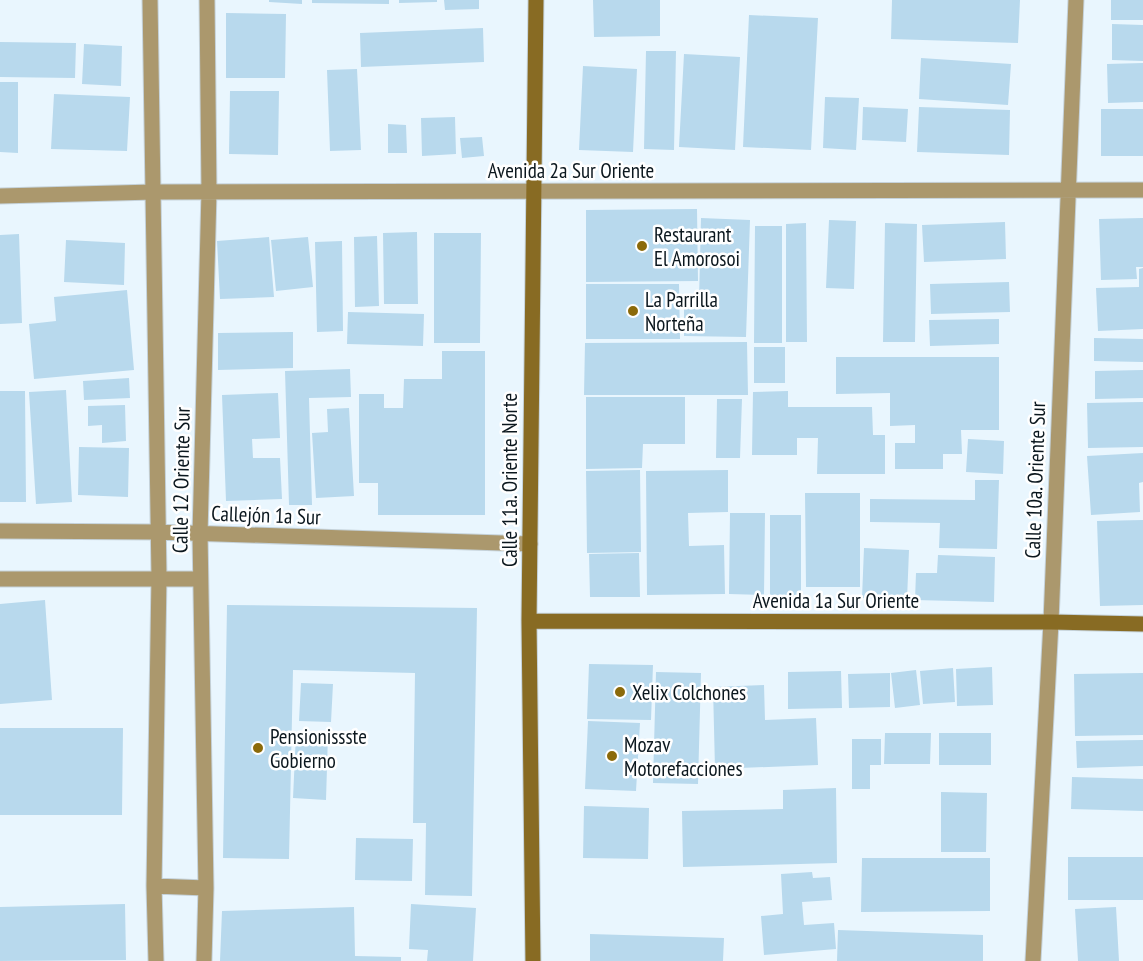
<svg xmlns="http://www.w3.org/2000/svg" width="1143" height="961" viewBox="0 0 1143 961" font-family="'PT Sans Narrow',sans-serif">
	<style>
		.building { fill: #b8d9ed }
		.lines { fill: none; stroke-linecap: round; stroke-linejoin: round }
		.street-casing { stroke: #c5d2da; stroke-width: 17 }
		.secondary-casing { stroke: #c5d2da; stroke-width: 17 }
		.street { stroke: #ab986d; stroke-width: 15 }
		.secondary { stroke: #886b23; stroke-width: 15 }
		.poi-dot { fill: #8b6a0a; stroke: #fff; stroke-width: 2 }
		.labels { text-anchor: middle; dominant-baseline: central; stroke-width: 5; stroke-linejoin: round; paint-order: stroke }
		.street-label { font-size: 21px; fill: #0b171e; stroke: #fff }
		.poi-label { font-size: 21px; fill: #0b171e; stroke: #fff; text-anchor: start }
	</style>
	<rect width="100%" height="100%" fill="#e9f6fe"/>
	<!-- building -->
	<path class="building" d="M269,0H302V4L269,2Z
		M312,0H389V4L312,3Z
		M399,0H437V2L399,3Z
		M444,0H479V9L445,10Z
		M593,0H660V36L594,37Z
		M892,0H1020L1018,43L891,39Z
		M1111,0H1143V20H1111Z
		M226,13L286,14L285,78H226Z
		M749,15L818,18L811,150L743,147Z
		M1112,24L1143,25V61L1112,60Z
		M483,28L484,62L361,67L360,33Z
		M0,42L76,43L75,78L0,77Z
		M84,44L122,46L121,86L82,84Z
		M646,51H676L674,150L644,149Z
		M684,54L740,57L735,150L679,147Z
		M921,58L1011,64L1008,105L919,99Z
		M1143,63V102L1108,103L1107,64Z
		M583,66L637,69L633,152L579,150Z
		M357,69L361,150L330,151L327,70Z
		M0,82H18V153L0,152Z
		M230,91H279L278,155L229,154Z
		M54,94L130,97L127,151L51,149Z
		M825,97L859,98L856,150L823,148Z
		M863,107L908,109L906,142L862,140Z
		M919,107L1010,110L1009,155L917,152Z
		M1101,109H1143V156H1101Z
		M455,117L456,154L422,156L421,118Z
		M388,124L406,125L407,153H388Z
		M482,137L484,156L462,158L460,138Z
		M697,209L698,281L586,282V210Z
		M701,218L750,220L746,337L684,336V300H699Z
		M1143,218V267H1136L1137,279L1101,280L1099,219Z
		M829,220L856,221L854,289L826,288Z
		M1005,222L1006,259L924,262L922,225Z
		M806,223L807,342H786V224Z
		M885,223L917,224L915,342H883Z
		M755,226H782V343H754Z
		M417,232L418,304H384L383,233Z
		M434,233H481L480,343H434Z
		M19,234L22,323L0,324V235Z
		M377,236L379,306L355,307L354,237Z
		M269,237L274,297L220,299L217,241Z
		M308,237L313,287L276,291L271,240Z
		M66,240L125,243L124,285L64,282Z
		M342,241L343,331L317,332L315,242Z
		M1143,268V329L1098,331L1096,288L1139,287V269Z
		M1009,282L1010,312L931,314L930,284Z
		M586,284H679L680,339H586Z
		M127,290L134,370L34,379L29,324L56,321L54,297Z
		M348,312L424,314L423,346L347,344Z
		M999,319V344L930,346L929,320Z
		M293,332V368L218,370V333Z
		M1094,338L1143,339V362L1094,361Z
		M747,342L748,395H584L585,343Z
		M754,347H785V383H754Z
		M442,351H485V515H378V483H359V394H384V408H403L404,379H442Z
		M836,357H999V430H961L962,454H943V469H895V443H915V425L890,426V393L836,394Z
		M350,369L351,397L309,398L312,505H289L285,371Z
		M1143,370V398L1095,399V371Z
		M129,378L130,398L84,400L83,381Z
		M66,390L72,502L36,504L29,392Z
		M0,391H25L26,502H0Z
		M788,391V407H872L873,435H885V474H817L818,438H797V455H752L753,392Z
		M278,393L280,438L252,439L253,458H280L282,499L226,501L222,395Z
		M586,397H685V444H643L642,468L586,469Z
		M717,399H742L740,458H716Z
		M1143,402V447L1088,448L1087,403Z
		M125,405L126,441L102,443V425L88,426V406Z
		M349,408L354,496L316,498L312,433L328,432L327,409Z
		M968,439L1004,441L1003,474L966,472Z
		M79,447L129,448L128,497L78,495Z
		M1143,453V482L1139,483L1140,512L1091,515L1087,456Z
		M640,470L641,552L587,553L586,471Z
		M728,470V512L688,513L689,546L724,545L725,594L647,595L646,471Z
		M975,480H999L997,549L939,548L940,523L870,522V499L975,500Z
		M805,493H860V587H806Z
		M730,513H765L764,595L729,594Z
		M770,515H801V599H770Z
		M1143,520V605L1100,606L1097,521Z
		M864,548L909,550L907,600L862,598Z
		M639,553L640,597H590L589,554Z
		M938,555L995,557L994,602L915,600L916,573H937Z
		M45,600L52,700L0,704V604Z
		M227,605L477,608L472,896L425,895L426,823H413L415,673L293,670L289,859L223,858Z
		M589,664L653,665L651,720L587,719Z
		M992,667L993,705L957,706L956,669Z
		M953,668L955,702L923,704L920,671Z
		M916,670L920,705L895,708L891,673Z
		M841,671L842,708L788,709V672Z
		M656,672L701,673L698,784L653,783Z
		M890,673V707L849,708L848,674Z
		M1143,673V735L1075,736L1074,674Z
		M301,683L333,684L331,722L299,721Z
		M764,685L765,720L816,718L818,765L715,769L713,687Z
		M588,721L640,723L636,791L585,789Z
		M0,728H123L122,815H0Z
		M885,733H931L930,764H884Z
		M939,733H991V765H939Z
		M296,734L328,735L326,800L293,798Z
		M852,739H881V765H870V789H852Z
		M1143,740V766L1077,768L1076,741Z
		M1072,777L1143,779V811L1071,809Z
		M836,788L837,863L683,867L682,811L783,809V790Z
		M941,792L987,793L986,852H941Z
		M584,806L649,808L648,859L583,858Z
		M356,838L413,839L412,881L355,880Z
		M1068,857H1143V900H1068Z
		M862,858H990V911L861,912Z
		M812,872L813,878L830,877L832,900L802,902L804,925L834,923L836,949L764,955L761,916L783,914L781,874Z
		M125,904L126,960L0,961V907Z
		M411,904L476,908L473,961H427L428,950L409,949Z
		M354,907L355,956L401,957V961H220L222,911Z
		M1116,907L1119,961H1078L1075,909Z
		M838,930L983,935V961H837Z
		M590,934L724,938L723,961H590Z"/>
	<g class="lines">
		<defs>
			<path id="street" d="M150,0L159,577L154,886L156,961
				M0,196L154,192L1143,190
				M0,531L157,532L530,544
				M0,579H200
				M154,886L206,888
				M204,961L206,888L200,534L209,192L207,0
				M1033,961L1051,622L1076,0"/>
			<path id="secondary" d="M529,621L1051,622L1143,624
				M533,961L529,621L536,0"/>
		</defs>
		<!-- street casing -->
		<use href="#street" class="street-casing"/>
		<!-- secondary casing -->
		<use href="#secondary" class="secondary-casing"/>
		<!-- street -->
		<use href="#street" class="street"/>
		<!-- secondary -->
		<use href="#secondary" class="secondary"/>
	</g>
	<!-- markers -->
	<g class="poi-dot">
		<circle cx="642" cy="246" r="6"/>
		<circle cx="633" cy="311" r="6"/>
		<circle cx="620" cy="692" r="6"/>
		<circle cx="258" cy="748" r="6"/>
		<circle cx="612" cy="756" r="6"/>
	</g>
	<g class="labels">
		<!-- street labels -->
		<g class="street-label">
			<text x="571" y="170">Avenida 2a Sur Oriente</text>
			<text transform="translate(181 480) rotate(-89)">Calle 12 Oriente Sur</text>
			<text transform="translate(509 480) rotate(-90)">Calle 11a. Oriente Norte</text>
			<text transform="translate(1035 480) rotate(-88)">Calle 10a. Oriente Sur</text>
			<text transform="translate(266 515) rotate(2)">Callejón 1a Sur</text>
			<text x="836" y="600">Avenida 1a Sur Oriente</text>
		</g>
		<!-- poi labels -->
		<g class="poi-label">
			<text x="654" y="234">Restaurant<tspan x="654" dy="24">El Amorosoi</tspan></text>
			<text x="645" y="299">La Parrilla<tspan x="645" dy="24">Norteña</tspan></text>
			<text x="632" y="692">Xelix Colchones</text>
			<text x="270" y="736">Pensionissste<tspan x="270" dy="24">Gobierno</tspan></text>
			<text x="624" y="744">Mozav<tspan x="624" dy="24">Motorefacciones</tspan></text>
		</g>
	</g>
</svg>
